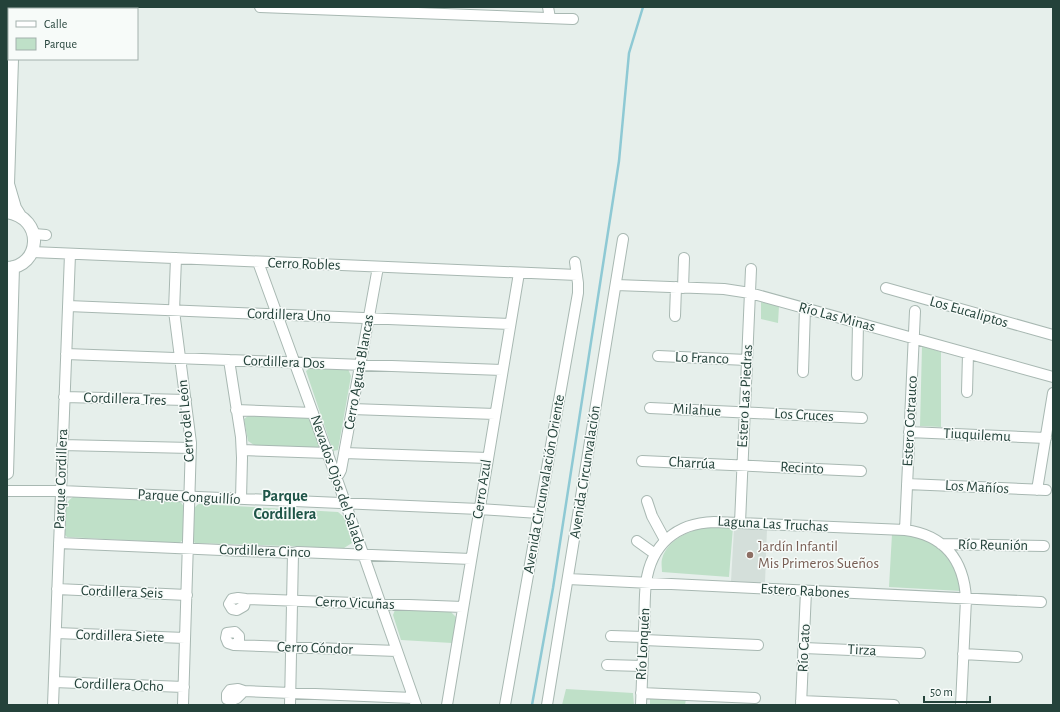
<svg xmlns="http://www.w3.org/2000/svg" width="1060" height="712" viewBox="0 0 1060 712" font-family="'Alegreya Sans',sans-serif">
	<style>
		.built { fill: #d4dfda }
		.green { fill: #bfe0c8 }
		.lines { fill: none; stroke-linecap: round; stroke-linejoin: round }
		.stream { stroke: #8ec9d4; stroke-width: 2.5 }
		.minor-casing { stroke: #a8b8b2; stroke-width: 12 }
		.tertiary-casing { stroke: #a8b8b2; stroke-width: 14 }
		.minor { stroke: #fff; stroke-width: 10 }
		.tertiary { stroke: #fff; stroke-width: 12 }
		.education-dot { fill: #8d6e63; stroke: #f7fbf9; stroke-width: 1.5 }
		.labels { text-anchor: middle; dominant-baseline: central; stroke-width: 3; stroke-linejoin: round; paint-order: stroke }
		.street-label { font-size: 15px; fill: #24423a; stroke: #f7fbf9 }
		.education-label { font-size: 15px; fill: #785e54; stroke: #f7fbf9; text-anchor: start }
		.neighbourhood-label { font-size: 16px; font-weight: bold; fill: #1f5548; stroke: #f7fbf9 }
	</style>
	<rect width="100%" height="100%" fill="#e6efeb"/>
	<!-- built -->
	<path class="built" d="M734,529H767L765,583L731,581Z"/>
	<!-- green -->
	<path class="green" d="M761,302L779,306L778,323L761,319Z
		M922,346L941,352V427L920,426Z
		M310,368L348,369L351,376L338,450L333,451L306,371Z
		M248,416L307,417L311,420L320,445L317,448L254,445L248,441L244,419Z
		M73,497L180,502C189,508 184,530 183,540L179,543L67,537L65,535C65,524 61,504 73,497Z
		M199,504L338,512L344,517L352,543L344,548L195,543L193,541C193,530 188,509 199,504Z
		M713,526L733,527L729,577L662,572C662,568 661,563 662,559C668,537 694,529 713,526Z
		M892,534L915,535L939,547L955,569L961,591L889,587Z
		M395,610L451,612L456,617L452,643L401,640L393,615Z
		M566,689L633,693L634,705H562Z
		M650,697L686,699L685,705H650Z"/>
	<g class="lines">
		<!-- stream -->
		<path class="stream" d="M532,705L553,588L619,161L629,53L643,7"/>
		<defs>
			<path id="minor" d="M260,7L573,19
				M548,7L550,18
				M34,234L46,235
				M32,252L577,275
				M176,258L174,311L191,443L183,705
				M258,262L339,485L416,705
				M616,285L724,289L750,293L1053,377
				M683,288L684,258
				M886,288L1053,335
				M68,306L510,324
				M675,316L676,287
				M66,354L502,370
				M658,356L747,360
				M229,360L241,437L242,458L241,499
				M803,372L805,308
				M857,375L858,323
				M967,392L968,354
				M64,397L186,400
				M650,408L862,418
				M352,409L495,414
				M236,410L313,413
				M909,432L1046,438
				M62,445L191,448
				M242,450L328,453
				M344,453L488,458
				M642,461L861,471
				M336,477L339,474L341,470L378,267
				M907,484L1046,490
				M1037,490L1053,393
				M7,491H61L479,509L539,513
				M647,501L652,516L665,540
				M740,523L751,269
				M905,530L915,311
				M637,541L655,554
				M59,543L293,553L298,552L471,559
				M941,544L1044,546
				M568,579L1041,602
				M57,589L187,595
				M246,599L244,606L237,610L232,609L229,604L232,599L238,598L246,599L463,607
				M56,633L185,638
				M611,636L644,637
				M644,640L758,645
				M234,645L239,641V636L235,632L227,633L226,638L228,643L234,645L397,651
				M804,648L920,653
				M963,654L1017,657
				M607,665L642,666
				M54,682L184,687
				M244,691L237,698L232,700L227,699V694L230,690L238,689L244,691L413,698
				M641,693L755,698
				M801,701L894,705
				M53,705L70,254
				M290,705L293,553
				M447,705L519,273
				M505,705L578,293V283L575,262
				M547,705L623,239
				M641,705C642,680 643,654 644,629C645,613 644,598 646,583C651,545 676,523 714,522L905,530C944,535 964,560 966,599L961,705
				M801,705L806,591"/>
			<path id="tertiary" d="M13,9L14,7
				M12,59L8,184L15,208L20,216
				M7,212C45,218 41,267 7,268
				M7,473L13,267"/>
		</defs>
		<!-- minor casing -->
		<use href="#minor" class="minor-casing"/>
		<!-- tertiary casing -->
		<use href="#tertiary" class="tertiary-casing"/>
		<!-- minor -->
		<use href="#minor" class="minor"/>
		<!-- tertiary -->
		<use href="#tertiary" class="tertiary"/>
	</g>
	<!-- markers -->
	<circle class="education-dot" cx="750" cy="555" r="4"/>
	<g class="labels">
		<!-- street labels -->
		<g class="street-label">
			<text transform="translate(304 264) rotate(2)">Cerro Robles</text>
			<text transform="translate(969 312) rotate(16)">Los Eucaliptos</text>
			<text transform="translate(289 315) rotate(2)">Cordillera Uno</text>
			<text transform="translate(837 317) rotate(15)">Río Las Minas</text>
			<text transform="translate(702 358) rotate(2)">Lo Franco</text>
			<text transform="translate(284 362) rotate(2)">Cordillera Dos</text>
			<text transform="translate(359 372) rotate(-80)">Cerro Aguas Blancas</text>
			<text transform="translate(745 396) rotate(-87)">Estero Las Piedras</text>
			<text transform="translate(125 399) rotate(2)">Cordillera Tres</text>
			<text transform="translate(697 410) rotate(3)">Milahue</text>
			<text transform="translate(804 415) rotate(3)">Los Cruces</text>
			<text transform="translate(186 421) rotate(-95)">Cerro del León</text>
			<text transform="translate(910 421) rotate(-87)">Estero Cotrauco</text>
			<text transform="translate(977 435) rotate(3)">Tiuquilemu</text>
			<text transform="translate(692 463) rotate(3)">Charrúa</text>
			<text transform="translate(802 468) rotate(3)">Recinto</text>
			<text transform="translate(585 472) rotate(-81)">Avenida Circunvalación</text>
			<text transform="translate(61 479) rotate(-88)">Parque Cordillera</text>
			<text transform="translate(338 483) rotate(71)">Nevados Ojos del Salado</text>
			<text transform="translate(544 484) rotate(-80)">Avenida Circunvalación Oriente</text>
			<text transform="translate(977 487) rotate(3)">Los Mañíos</text>
			<text transform="translate(482 489) rotate(-81)">Cerro Azul</text>
			<text transform="translate(189 497) rotate(3)">Parque Conguillío</text>
			<text transform="translate(773 524) rotate(3)">Laguna Las Truchas</text>
			<text transform="translate(993 545) rotate(1)">Río Reunión</text>
			<text transform="translate(265 551) rotate(2)">Cordillera Cinco</text>
			<text transform="translate(805 591) rotate(3)">Estero Rabones</text>
			<text transform="translate(122 592) rotate(2)">Cordillera Seis</text>
			<text transform="translate(355 603) rotate(2)">Cerro Vicuñas</text>
			<text transform="translate(120 636) rotate(2)">Cordillera Siete</text>
			<text transform="translate(643 644) rotate(-87)">Río Lonquén</text>
			<text transform="translate(315 648) rotate(2)">Cerro Cóndor</text>
			<text transform="translate(804 648) rotate(-87)">Río Cato</text>
			<text transform="translate(862 650) rotate(3)">Tirza</text>
			<text transform="translate(119 685) rotate(2)">Cordillera Ocho</text>
		</g>
		<!-- education labels -->
		<g class="education-label">
			<text x="758" y="546">Jardín Infantil<tspan x="758" dy="17">Mis Primeros Sueños</tspan></text>
		</g>
		<!-- neighbourhood labels -->
		<g class="neighbourhood-label">
			<text x="285" y="496">Parque<tspan x="285" dy="18">Cordillera</tspan></text>
		</g>
	</g>
	<!-- border -->
	<rect width="1060" height="712" fill="none" stroke="#24423a" stroke-width="16"/>
	<!-- legend -->
	<rect x="8" y="8" width="130" height="52" fill="#f7fbf9" stroke="#a3b1ad"/>
	<rect x="16" y="21" width="20" height="6" fill="#ffffff" stroke="#a3b1ad"/>
	<text x="44" y="28" font-size="12" fill="#24423a">Calle</text>
	<rect x="16" y="38" width="20" height="12" fill="#bfe0c8" stroke="#a3b1ad"/>
	<text x="44" y="48" font-size="12" fill="#24423a">Parque</text>
	<!-- scale -->
	<path d="M924 696v6h66v-6" fill="none" stroke="#24423a" stroke-width="2"/>
	<text x="930" y="696" font-size="12" fill="#24423a" stroke="#f7fbf9" stroke-width="3" paint-order="stroke">50 m</text>
</svg>
